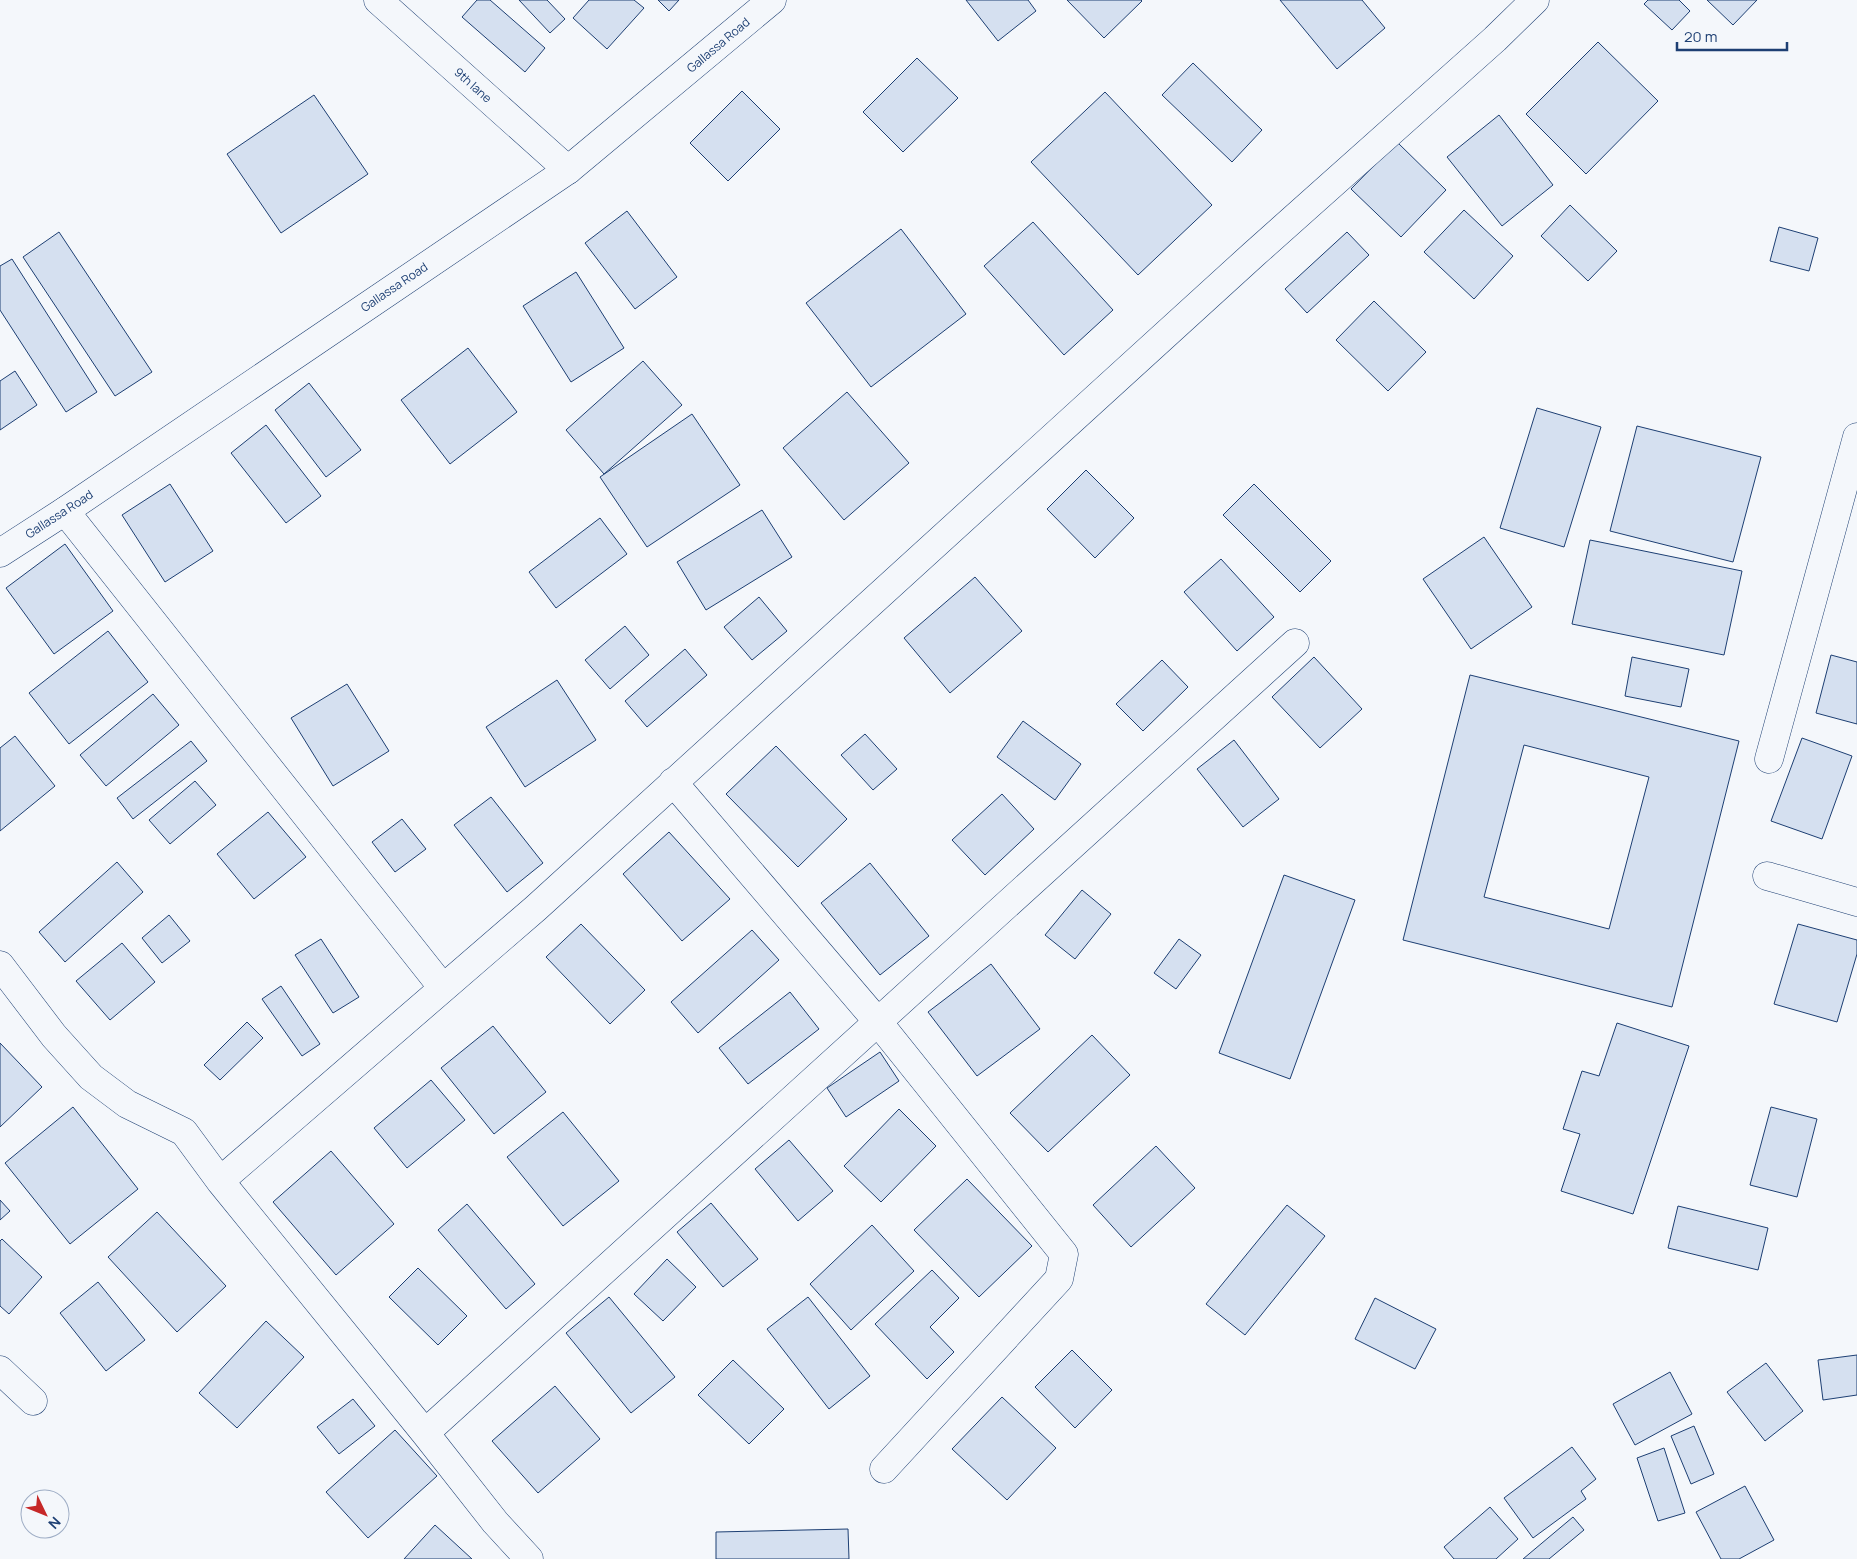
<svg xmlns="http://www.w3.org/2000/svg" width="1857" height="1559" viewBox="0 0 1857 1559" font-family="Manrope,sans-serif">
	<style>
		.building { fill: #d5e0f0; stroke: #1d3f73; fill-rule: evenodd }
		.lines { fill: none; stroke-linecap: round; stroke-linejoin: round }
		.minor-casing { stroke: #1d3f73; stroke-width: 29 }
		.major-casing { stroke: #1d3f73; stroke-width: 29 }
		.minor { stroke: #f4f7fb; stroke-width: 28 }
		.major { stroke: #f4f7fb; stroke-width: 28 }
		.labels { text-anchor: middle; dominant-baseline: central; stroke-width: 4; stroke-linejoin: round; paint-order: stroke }
		.street-label { font-size: 12px; fill: #1d3f73; stroke: #f4f7fb }
	</style>
	<rect width="100%" height="100%" fill="#f4f7fb"/>
	<!-- building -->
	<path class="building" d="M477,0H490L545,48L525,72L462,17Z
		M519,0H547L565,19L550,33Z
		M589,0H634L644,8L607,49L573,18Z
		M658,0H679L669,11Z
		M966,0H1028L1036,11L998,41Z
		M1067,0H1141L1142,1L1104,38Z
		M1280,0H1362L1385,28L1337,69Z
		M1648,0H1679L1690,11L1672,30L1644,4Z
		M1707,0H1757L1733,25Z
		M1598,42L1658,101L1586,174L1526,114Z
		M917,58L958,98L903,152L863,112Z
		M1193,63L1262,130L1232,162L1162,95Z
		M742,91L780,129L728,181L690,143Z
		M1105,92L1212,205L1138,275L1031,162Z
		M314,95L368,174L281,233L227,154Z
		M1499,115L1553,185L1502,226L1447,157Z
		M1397,142L1446,190L1401,237L1351,189Z
		M1570,205L1617,251L1588,281L1541,236Z
		M1464,210L1513,256L1474,299L1424,252Z
		M627,211L677,277L635,309L585,243Z
		M1033,222L1113,310L1064,355L984,266Z
		M1779,227L1818,238L1809,271L1770,261Z
		M901,229L966,314L871,387L806,303Z
		M59,232L152,372L115,396L23,257Z
		M1347,232L1369,255L1307,313L1285,289Z
		M12,259L97,392L66,412L0,310V266Z
		M576,272L624,348L571,382L523,306Z
		M1374,301L1426,352L1388,391L1336,340Z
		M468,348L517,412L450,464L401,400Z
		M643,361L682,405L604,474L566,430Z
		M15,371L37,405L0,430V381Z
		M309,383L361,450L326,477L275,410Z
		M847,392L909,463L844,520L783,448Z
		M1537,408L1601,427L1564,547L1500,528Z
		M692,414L740,485L647,547L600,477Z
		M266,425L321,496L286,523L231,453Z
		M1637,426L1761,457L1733,562L1610,531Z
		M1086,470L1134,518L1095,558L1047,509Z
		M170,484L213,551L165,582L122,515Z
		M1254,484L1331,561L1300,592L1223,515Z
		M762,510L792,557L706,610L677,562Z
		M600,518L627,554L556,608L529,572Z
		M1484,537L1532,607L1471,649L1423,579Z
		M1590,540L1742,571L1724,655L1572,624Z
		M65,544L113,611L54,654L6,588Z
		M1221,559L1274,617L1237,651L1184,592Z
		M975,577L1022,631L950,693L904,638Z
		M759,597L787,631L752,660L724,627Z
		M625,626L649,655L610,689L585,660Z
		M108,631L148,682L69,744L29,693Z
		M685,649L707,675L647,727L625,701Z
		M1831,655L1857,662V724L1816,713Z
		M1314,657L1362,709L1320,748L1272,697Z
		M1632,657L1689,669L1681,707L1625,696Z
		M1162,660L1188,687L1143,731L1116,704Z
		M1470,675L1739,741L1672,1007L1403,940ZM1524,745L1649,777L1609,929L1484,897Z
		M557,680L596,740L525,787L486,727Z
		M347,684L389,751L333,786L291,718Z
		M153,694L179,725L106,786L80,755Z
		M1023,721L1081,764L1055,800L997,757Z
		M865,734L897,769L873,790L841,755Z
		M15,736L55,786L0,831V748Z
		M1802,738L1852,756L1822,839L1771,821Z
		M1234,740L1279,799L1243,827L1197,769Z
		M191,741L207,761L133,819L117,798Z
		M776,746L847,819L798,867L726,794Z
		M195,781L216,805L170,844L149,820Z
		M1002,794L1034,829L985,875L952,840Z
		M491,797L543,863L507,892L454,825Z
		M268,812L306,857L254,899L217,854Z
		M402,819L426,849L395,872L372,842Z
		M669,832L730,899L682,941L623,874Z
		M117,862L143,892L65,962L39,932Z
		M870,863L929,936L880,975L821,903Z
		M1284,875L1355,900L1290,1079L1219,1053Z
		M1082,890L1111,914L1075,959L1045,935Z
		M169,915L190,941L162,963L142,938Z
		M581,924L645,990L610,1024L546,957Z
		M1798,924L1857,940V954L1837,1022L1774,1004Z
		M752,930L779,960L698,1033L671,1002Z
		M321,939L359,997L333,1013L295,955Z
		M1179,939L1201,955L1176,989L1154,973Z
		M122,943L155,982L110,1020L76,981Z
		M991,964L1040,1029L977,1076L928,1012Z
		M281,986L320,1044L302,1056L262,999Z
		M790,992L819,1029L748,1084L719,1048Z
		M247,1022L263,1038L220,1080L204,1065Z
		M1617,1023L1689,1046L1633,1214L1561,1191L1580,1134L1563,1129L1582,1071L1599,1076Z
		M493,1026L546,1092L494,1134L441,1068Z
		M1092,1035L1130,1075L1048,1152L1010,1113Z
		M0,1043L42,1087L0,1127Z
		M880,1052L899,1081L846,1117L827,1088Z
		M431,1080L465,1120L407,1168L374,1128Z
		M73,1107L138,1189L70,1244L5,1163Z
		M1771,1107L1817,1119L1797,1197L1750,1185Z
		M899,1109L936,1146L881,1202L844,1166Z
		M563,1112L619,1181L563,1226L507,1157Z
		M789,1140L833,1191L798,1221L755,1169Z
		M1156,1146L1195,1188L1131,1247L1093,1205Z
		M331,1151L394,1224L336,1275L273,1202Z
		M967,1179L1032,1246L979,1297L914,1230Z
		M0,1200L10,1211L0,1220Z
		M711,1203L758,1259L723,1287L677,1232Z
		M467,1204L535,1284L506,1309L438,1230Z
		M1287,1205L1325,1236L1245,1335L1206,1304Z
		M1678,1206L1768,1228L1758,1270L1668,1248Z
		M157,1212L226,1286L177,1332L108,1257Z
		M872,1225L914,1271L851,1330L810,1284Z
		M2,1239L42,1277L9,1314L0,1306V1241Z
		M667,1259L696,1287L663,1321L634,1294Z
		M418,1268L467,1316L438,1345L389,1297Z
		M932,1270L959,1298L930,1327L954,1352L927,1379L875,1324Z
		M98,1282L145,1340L106,1371L60,1313Z
		M609,1297L675,1377L631,1413L566,1333Z
		M808,1297L870,1376L829,1409L767,1329Z
		M1375,1298L1436,1329L1415,1369L1355,1339Z
		M266,1321L304,1357L237,1428L199,1393Z
		M1072,1350L1112,1390L1075,1428L1035,1387Z
		M1857,1355V1395L1823,1400L1818,1360Z
		M733,1360L784,1409L749,1444L698,1395Z
		M1766,1363L1803,1411L1765,1441L1727,1392Z
		M1670,1372L1692,1414L1635,1445L1613,1404Z
		M555,1386L600,1439L538,1493L492,1441Z
		M1002,1397L1056,1448L1007,1500L952,1449Z
		M353,1399L375,1426L339,1454L317,1427Z
		M1694,1426L1714,1474L1691,1484L1671,1436Z
		M395,1430L437,1476L368,1538L326,1492Z
		M1572,1447L1596,1479L1581,1491L1586,1499L1533,1538L1504,1498Z
		M1664,1448L1685,1513L1658,1521L1637,1458Z
		M1745,1486L1774,1540L1739,1559H1721L1696,1512Z
		M1490,1507L1518,1539L1496,1559H1454L1444,1547Z
		M1573,1517L1584,1530L1549,1559H1523Z
		M435,1525L472,1559H404Z
		M848,1529L849,1559H716V1532Z"/>
	<g class="lines">
		<defs>
			<path id="minor" d="M378,0L568,170
				M65,511L443,988
				M1769,759L1857,437
				M673,782L878,1022L1064,1254L1059,1279L884,1469
				M1767,876L1857,902
				M0,965L54,1036L91,1077L127,1104L184,1132L220,1181L425,1433L495,1522L529,1559
				M220,1181L536,908L1254,254L1495,39L1535,0
				M0,1370L33,1401
				M425,1433L1295,643"/>
			<path id="major" d="M0,553L65,511L568,170L772,0"/>
		</defs>
		<!-- minor casing -->
		<use href="#minor" class="minor-casing"/>
		<!-- major casing -->
		<use href="#major" class="major-casing"/>
		<!-- minor -->
		<use href="#minor" class="minor"/>
		<!-- major -->
		<use href="#major" class="major"/>
	</g>
	<g class="labels">
		<!-- street labels -->
		<g class="street-label">
			<text transform="translate(718 45) rotate(-40)">Gallassa Road</text>
			<text transform="translate(473 85) rotate(42)">9th lane</text>
			<text transform="translate(394 287) rotate(-34)">Gallassa Road</text>
			<text transform="translate(59 514) rotate(-33)">Gallassa Road</text>
		</g>
	</g>
	<!-- north arrow -->
	<g transform="translate(45 1514) rotate(133)"><circle r="24" fill="#f4f7fb" stroke="#9eadc5"/>
	<path d="M0-4L9 19L0 12L-9 19Z" fill="#c62828"/>
	<text y="-8" font-size="14" font-weight="bold" text-anchor="middle" fill="#1d3f73">N</text>
	</g>
	<!-- scale -->
	<path d="M1677 42v8h110v-8" fill="none" stroke="#1d3f73" stroke-width="2.5"/>
	<text x="1684" y="42" font-size="15" fill="#1d3f73" stroke="#f4f7fb" stroke-width="4" paint-order="stroke">20 m</text>
</svg>
